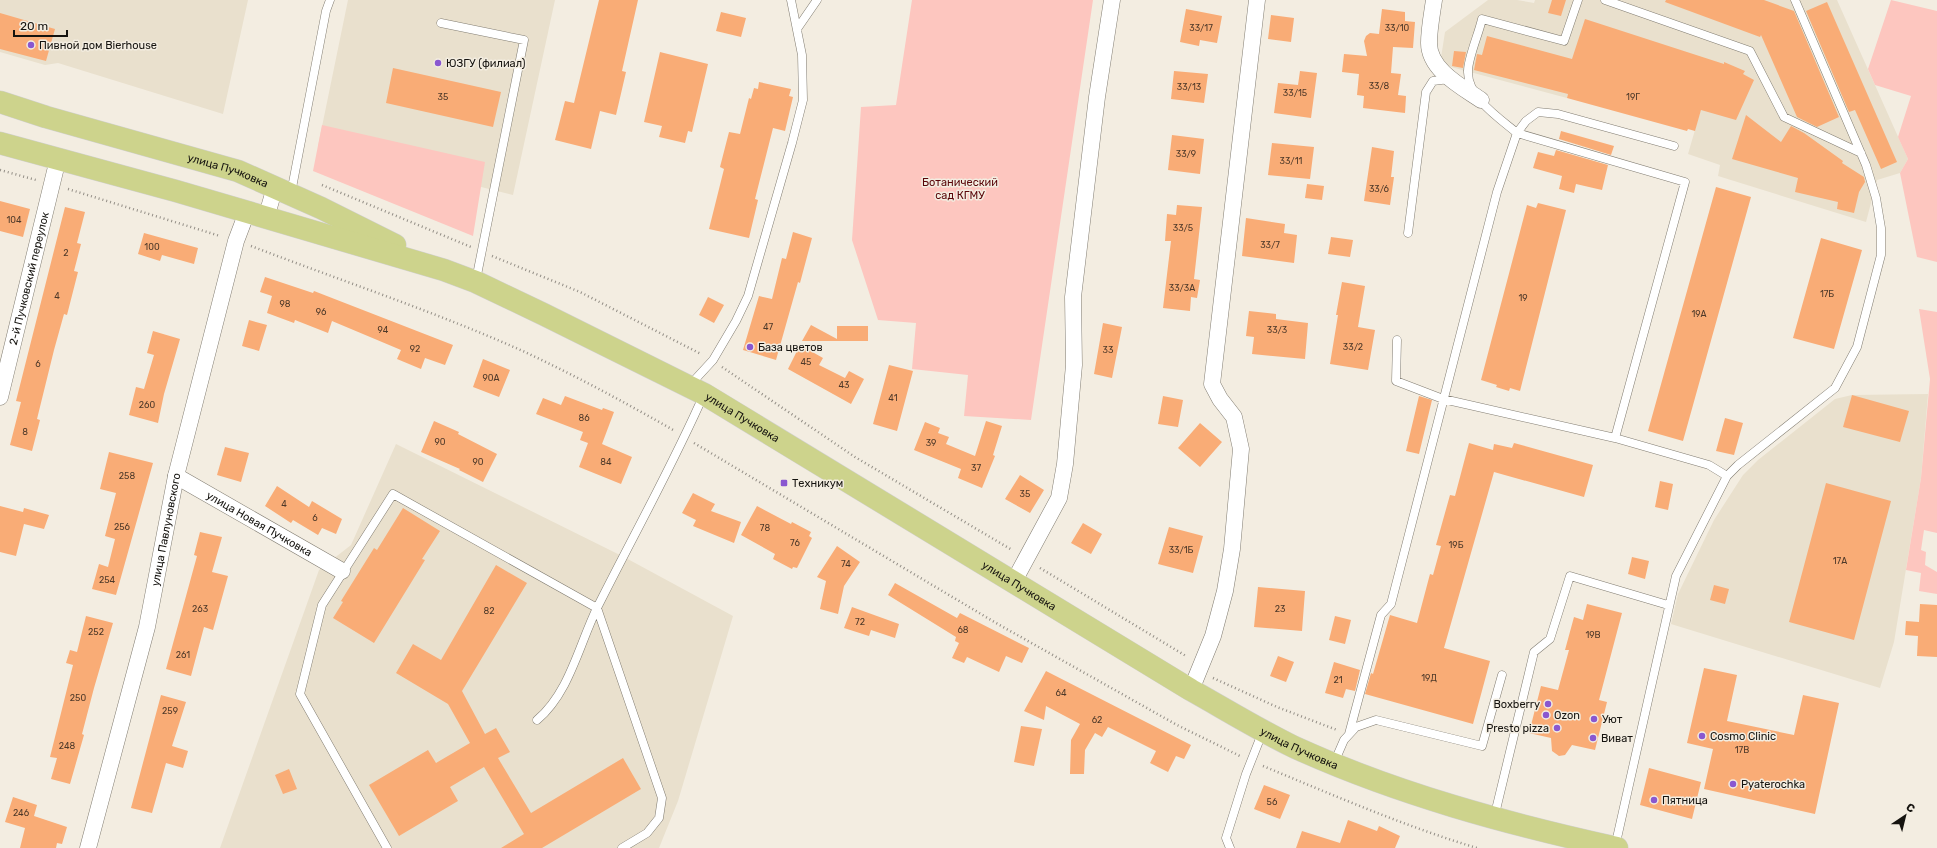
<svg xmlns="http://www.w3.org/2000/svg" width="1937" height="848" viewBox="0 0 1937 848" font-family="Rubik,sans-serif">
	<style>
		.built { fill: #e9e0cd }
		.green { fill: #fdc6bf }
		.building { fill: #f9ac76 }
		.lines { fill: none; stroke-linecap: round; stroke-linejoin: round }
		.lane-casing { stroke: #827d72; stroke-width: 9 }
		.street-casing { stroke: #827d72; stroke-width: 17 }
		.primary-casing { stroke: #d0d0cf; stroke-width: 23 }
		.path { stroke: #938e86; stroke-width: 2.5; stroke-dasharray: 1 3; stroke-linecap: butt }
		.lane { stroke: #fff; stroke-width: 8 }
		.street { stroke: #fff; stroke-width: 16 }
		.primary { stroke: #cdd38c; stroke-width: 22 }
		.poi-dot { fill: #8957d0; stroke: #f3ede1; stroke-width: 1.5 }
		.labels { text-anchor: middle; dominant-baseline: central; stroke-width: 3; stroke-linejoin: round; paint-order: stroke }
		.number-label { font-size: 9px; fill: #4e3929 }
		.poi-label { font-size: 11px; fill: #15130f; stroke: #f3ede1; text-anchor: start }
		.street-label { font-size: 11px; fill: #15130f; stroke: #f3ede1 }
		.park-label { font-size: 11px; fill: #590508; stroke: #f3ede1 }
	</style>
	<rect width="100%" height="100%" fill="#f3ede1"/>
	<!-- built -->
	<path class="built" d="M0,0H248L223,114L58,63L45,65L0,52Z
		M348,0H555L513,195L318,146Z
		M1488,0H1517L1534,3L1535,0H1837L1908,159L1900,173L1877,180L1866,222L1718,176L1720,165L1688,154L1704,99L1577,62L1567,98L1440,64L1445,32Z
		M1928,394L1921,478L1894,642L1880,688L1671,624L1678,594L1714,520L1743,475L1758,460L1835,399L1852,395Z
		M396,444L624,557L733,616L678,801L659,848H220L319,570L351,545Z"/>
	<!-- green -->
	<path class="green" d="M912,0H1093L1031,420L964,416L968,375L912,369L916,323L878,320L852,240L861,107L896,105Z
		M1891,0L1937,11V262L1917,257L1900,173L1908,159L1898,137L1911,96L1875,85L1868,69Z
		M322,125L485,162L473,236L313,171Z
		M1919,309L1937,312V533L1924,530L1921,550L1926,552L1925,565L1937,572V594L1919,591L1921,573L1906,570L1921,478L1930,379Z"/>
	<!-- building -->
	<path class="building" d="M599,0H638L622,71L626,72L616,115L600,111L591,149L555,140L565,101L574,103Z
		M1552,0H1566L1561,16L1548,13Z
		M1666,0H1764L1794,11L1839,117L1817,127L1797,117L1761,35L1760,37L1665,2Z
		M1827,2L1897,162L1881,169L1855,110L1849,112L1806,11Z
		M1186,9L1222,16L1217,43L1200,40L1199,46L1180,42Z
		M1382,9L1405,12V21L1415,22L1413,48L1393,47L1391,73L1401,74L1398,95L1406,96L1405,113L1363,108L1364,96L1357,95L1359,74L1342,72L1344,54L1367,56L1364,41L1366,36L1370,33L1379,34Z
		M721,12L746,18L741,37L716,31Z
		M0,13L55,29L46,61L0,49Z
		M1271,15L1294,18L1291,42L1268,39Z
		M1585,19L1724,64V62L1745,71L1743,74L1754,80L1736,120L1701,110L1695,131L1688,129L1687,131L1567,98L1568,94L1474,70L1477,54L1482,55L1487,36L1572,59Z
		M1454,51L1466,52L1463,68L1452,66Z
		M660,52L708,64L692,132L688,131L685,143L659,137L662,126L644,122Z
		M393,68L501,92L493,127L386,103Z
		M1174,71L1208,74L1204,103L1171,99Z
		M1300,71L1317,73L1311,118L1274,113L1278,83L1298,85Z
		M759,82L791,89L789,96L793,97L785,131L773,128L755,199L758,200L749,238L709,229L724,169L720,167L729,132L740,134L749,98L751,99L754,88L758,89Z
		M1746,115L1781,142L1791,126L1804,133L1843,161L1842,163L1864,177L1865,182L1859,192L1854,213L1837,209L1838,202L1795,192L1798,178L1732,159Z
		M1561,131L1614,146L1611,155L1559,139Z
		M1172,135L1204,139L1200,174L1168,170Z
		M1272,143L1314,147L1310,179L1268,175Z
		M1372,147L1394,151L1391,177H1394L1390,205L1364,201Z
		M1556,150L1608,165L1602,190L1576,184L1574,193L1559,189L1562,176L1533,168L1538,152L1554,156Z
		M1307,184L1324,186L1322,200L1305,198Z
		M1716,187L1751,197L1683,441L1648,431Z
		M0,201L30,209L23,237L0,231Z
		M1538,203L1566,210L1520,391L1510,388L1509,391L1496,387L1497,385L1481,380L1527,205L1536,208Z
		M1177,205L1202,207L1194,279L1200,280L1197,298L1191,297L1190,311L1163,308L1171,241H1165L1167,214L1176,215Z
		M65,207L85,212L77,243L81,244L74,271L78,272L67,315L64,314L54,350L37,419L40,420L32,451L10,445L21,402L16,401Z
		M1246,218L1285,224L1284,233L1297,235L1294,263L1242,256Z
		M793,232L812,238L800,283L798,282L776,360L743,350L759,296L772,299L782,258L786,259Z
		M144,233L198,248L194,264L162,255L160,261L138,254Z
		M1331,237L1353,240L1350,257L1328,254Z
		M1821,238L1862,250L1834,349L1793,338Z
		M265,277L313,293L314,291L453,345L445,365L425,358L421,369L397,359L401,350L332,321L328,333L295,320L294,323L267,313L272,296L260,292Z
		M1342,282L1365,286L1358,327L1375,330L1368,370L1330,364L1338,315H1336Z
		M708,297L724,305L714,323L699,315Z
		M1249,311L1276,314V319L1308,323L1305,359L1252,354L1254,337L1246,336Z
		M249,320L267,325L259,351L242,346Z
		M1103,323L1122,327L1112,378L1094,374Z
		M811,325L837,339V326H868V341H802Z
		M153,331L180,339L164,394L158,423L129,415L136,387L144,389L154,355L147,353Z
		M800,345L823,358L819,365L845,378L849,371L864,379L851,404L788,369Z
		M483,359L510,370L499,397L473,387Z
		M889,365L913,371L897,431L873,424Z
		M1852,395L1909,411L1900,442L1843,427Z
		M565,396L602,410L603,408L614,412L602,444L632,457L621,484L579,467L588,443L580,440L583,432L536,414L543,398L561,405Z
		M1163,396L1183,400L1178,427L1158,424Z
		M1419,396L1432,400L1419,454L1406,451Z
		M1725,418L1743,423L1734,455L1716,451Z
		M434,421L459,432L458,434L497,454L483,482L459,470L460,469L421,452Z
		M986,421L1002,426L993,455L995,456L982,488L958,478L961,469L914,450L925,422L940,428L938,433L949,437L946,444L975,456Z
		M1200,423L1222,442L1200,467L1178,448Z
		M1469,443L1493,450L1494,444L1512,448L1514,443L1593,465L1584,497L1494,472L1444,648L1490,661L1473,724L1365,694L1371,673L1373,674L1390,615L1417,623L1430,574L1433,575L1441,546L1436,545L1450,495L1455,496Z
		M225,447L249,453L241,482L217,475Z
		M109,452L153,463L116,595L92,589L99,564L108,567L115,539L105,536L116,493L100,489Z
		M1020,475L1044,490L1030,513L1005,499Z
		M1660,481L1673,484L1668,510L1655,507Z
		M1826,483L1891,501L1854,640L1789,622Z
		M277,486L309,507L312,501L342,519L336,534L322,528L318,535L293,520L291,523L265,506Z
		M693,493L715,504L711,511L741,522L734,543L693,526L696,520L682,513Z
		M0,506L23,512L24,508L49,515L44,529L24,524L16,556L0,552Z
		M757,506L791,524L792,522L811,532L809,536L812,538L797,568L793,567L792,569L773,559L775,554L741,535Z
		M403,508L440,531L422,559L425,560L374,643L333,618L343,602L341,601L374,548L377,550Z
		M1083,523L1102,534L1091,554L1071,543Z
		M1169,527L1203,536L1193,573L1158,564Z
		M200,532L222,537L212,572L228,576L213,630L204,627L191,676L166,669L197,556L194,555Z
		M837,546L860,562L844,586L838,614L820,609L826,581L817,577Z
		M1632,557L1649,561L1645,579L1628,574Z
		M496,565L527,583L462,691L485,734L496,728L510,752L498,758L531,813L623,758L641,789L542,848H501L524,834L484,767L450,787L458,801L399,836L369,785L428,750L436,763L470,743L448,704L396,673L413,644L441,660Z
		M895,583L957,618L960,613L1029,648L1022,663L1006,656L999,672L967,657L964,663L952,658L959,643L955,641L956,637L888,595Z
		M1714,585L1729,589L1725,604L1710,600Z
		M1258,587L1305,591L1302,631L1254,627Z
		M1587,604L1622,613L1599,700L1607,702L1595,750L1572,745L1565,755L1559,756L1552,751L1551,738L1529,733L1541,686L1558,690L1569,650H1565L1574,617L1583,620Z
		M1920,604L1937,605V657L1917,656L1918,636L1905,635L1906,621L1919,622Z
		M852,607L899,624L895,638L871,630L869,636L844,628Z
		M86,616L113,623L94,688L82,734L84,735L70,784L51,779L57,758L50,757L73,665L66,663L70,650L77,652Z
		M1335,616L1351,620L1345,644L1329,640Z
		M1278,656L1294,662L1286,682L1270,676Z
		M1334,662L1360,670L1355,691L1346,689L1343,698L1325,693Z
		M1704,668L1737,675L1727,721L1794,735L1803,695L1839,703L1815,814L1704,789L1713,749L1687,743Z
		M1046,671L1191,745L1184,759L1176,756L1168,772L1150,763L1156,751L1108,727L1102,737L1095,733L1085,750L1084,774H1070L1071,740L1080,724L1046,706L1044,720L1024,711Z
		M161,695L186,702L172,746L188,751L183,768L166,763L152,813L131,808Z
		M1021,726L1042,729L1034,766L1014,762Z
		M1649,768L1701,782L1692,819L1640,805Z
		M289,769L297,789L283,794L275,775Z
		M1264,785L1290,795L1280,819L1254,809Z
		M13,797L37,805L34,816L67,827L62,844L57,843L56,848H20L25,828L5,822Z
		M1348,820L1377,831L1379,826L1400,836L1395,848H1296L1302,831L1340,843Z"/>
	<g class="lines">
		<defs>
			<path id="lane" d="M1578,0L1564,41L1482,19C1479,33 1468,58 1468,71C1467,97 1499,118 1517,133L1526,121L1538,112L1558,114L1674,146
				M1605,0L1750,51L1784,117L1861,153
				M441,23L524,40L476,280
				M797,29L817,0
				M291,193L326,11L330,0
				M1408,233L1426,92L1433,81L1449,79
				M1397,340L1396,381L1443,399L1615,438
				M690,385L713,360L736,321L748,296L792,143L803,100L802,55L791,0
				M537,720C570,692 579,644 598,606C633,536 672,467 704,394
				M1349,734L1381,615L1391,604L1497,192L1517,133L1685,182L1615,438L1709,465L1727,476
				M1334,763L1344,740L1356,727L1376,720L1482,746L1502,675
				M1494,818L1534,652L1550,639L1570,576L1668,605
				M1615,847L1676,576L1727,476L1738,465L1835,388L1857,347L1881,255V228L1876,198L1866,165L1795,0
				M387,848L300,694L322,605L393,494L597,608L662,798L659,818L647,833L622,848
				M1230,848L1226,838L1246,774L1263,731"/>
			<g id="street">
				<path d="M1434,0C1432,14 1429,29 1429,43C1429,70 1462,87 1481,100"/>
				<path d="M266,218L275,187"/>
				<path id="s1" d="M0,397L58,159"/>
				<path id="s2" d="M176,476L342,571"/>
				<path d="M1013,583L1059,498L1065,464L1074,365L1073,297L1097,97L1112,0"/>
				<path d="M1191,690L1213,636L1225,591L1232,549L1241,449L1234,417L1220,399L1212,384L1257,0"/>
				<path id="s3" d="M88,848L147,627L176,476L236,241L247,212"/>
			</g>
			<g id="primary">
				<path id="s4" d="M0,102L46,117L238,171L321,208L395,245"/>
				<path id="s5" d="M0,143L176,191L444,270L476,282L543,314L704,394L1191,690C1225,709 1259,730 1294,747C1397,794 1508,824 1617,848"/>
			</g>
		</defs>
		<!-- lane casing -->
		<use href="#lane" class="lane-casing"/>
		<!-- street casing -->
		<use href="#street" class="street-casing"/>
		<!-- primary casing -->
		<use href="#primary" class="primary-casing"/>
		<!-- path -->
		<path class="path" d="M0,170L36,180
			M322,185L471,247
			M68,189L220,236
			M251,246C342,281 436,312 525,352C576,376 626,403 675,431
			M492,256L580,292L701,354
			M722,367L855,457L1012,550
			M694,443L996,623L1177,725L1240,756
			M1040,568L1186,656
			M1213,678L1277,707L1337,730
			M1263,766C1333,795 1404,826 1477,848"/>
		<!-- lane -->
		<use href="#lane" class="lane"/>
		<!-- street -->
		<use href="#street" class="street"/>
		<!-- primary -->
		<use href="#primary" class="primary"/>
	</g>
	<!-- markers -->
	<g class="poi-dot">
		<circle cx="31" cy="45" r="4"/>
		<circle cx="438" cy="63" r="4"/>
		<circle cx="750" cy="347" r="4"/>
		<rect x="780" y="479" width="8" height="8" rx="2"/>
		<circle cx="1548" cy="704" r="4"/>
		<circle cx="1546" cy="715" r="4"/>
		<circle cx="1594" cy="719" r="4"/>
		<circle cx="1557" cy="728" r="4"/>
		<circle cx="1702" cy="736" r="4"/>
		<circle cx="1593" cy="738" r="4"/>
		<circle cx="1733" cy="784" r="4"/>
		<circle cx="1654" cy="800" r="4"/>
	</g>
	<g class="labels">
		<!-- number labels -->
		<g class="number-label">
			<text x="1201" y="28">33/17</text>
			<text x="1397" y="28">33/10</text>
			<text x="1379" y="86">33/8</text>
			<text x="1189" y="87">33/13</text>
			<text x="1295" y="93">33/15</text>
			<text x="443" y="97">35</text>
			<text x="1633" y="97">19Г</text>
			<text x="1186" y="154">33/9</text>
			<text x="1291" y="161">33/11</text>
			<text x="1379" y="189">33/6</text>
			<text x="14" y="220">104</text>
			<text x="1183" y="228">33/5</text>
			<text x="1270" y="245">33/7</text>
			<text x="152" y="247">100</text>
			<text x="66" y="253">2</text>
			<text x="1182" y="288">33/3А</text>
			<text x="1827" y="294">17Б</text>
			<text x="57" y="296">4</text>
			<text x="1523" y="298">19</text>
			<text x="285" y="304">98</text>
			<text x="321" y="312">96</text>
			<text x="1699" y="314">19А</text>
			<text x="768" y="327">47</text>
			<text x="383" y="330">94</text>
			<text x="1277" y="330">33/3</text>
			<text x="1353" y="347">33/2</text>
			<text x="415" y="349">92</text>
			<text x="1108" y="350">33</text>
			<text x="806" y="362">45</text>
			<text x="38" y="364">6</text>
			<text x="491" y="378">90А</text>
			<text x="844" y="385">43</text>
			<text x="893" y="398">41</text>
			<text x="147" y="405">260</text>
			<text x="584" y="418">86</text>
			<text x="25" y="432">8</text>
			<text x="440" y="442">90</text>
			<text x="931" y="443">39</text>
			<text x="478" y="462">90</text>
			<text x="606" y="462">84</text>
			<text x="976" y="468">37</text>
			<text x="127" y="476">258</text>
			<text x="1025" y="494">35</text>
			<text x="284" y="504">4</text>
			<text x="315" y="518">6</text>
			<text x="122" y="527">256</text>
			<text x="765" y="528">78</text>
			<text x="795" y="543">76</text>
			<text x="1456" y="545">19Б</text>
			<text x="1181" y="550">33/1Б</text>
			<text x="1840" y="561">17А</text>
			<text x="846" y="564">74</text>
			<text x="107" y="580">254</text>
			<text x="200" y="609">263</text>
			<text x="1280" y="609">23</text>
			<text x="489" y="611">82</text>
			<text x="860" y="622">72</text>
			<text x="963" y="630">68</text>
			<text x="96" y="632">252</text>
			<text x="1593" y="635">19В</text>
			<text x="183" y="655">261</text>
			<text x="1429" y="678">19Д</text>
			<text x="1338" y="680">21</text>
			<text x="1061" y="693">64</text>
			<text x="78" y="698">250</text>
			<text x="170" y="711">259</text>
			<text x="1097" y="720">62</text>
			<text x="67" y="746">248</text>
			<text x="1742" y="750">17В</text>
			<text x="1272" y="802">56</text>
			<text x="21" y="813">246</text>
		</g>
		<!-- poi labels -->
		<g class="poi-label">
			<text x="39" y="45">Пивной дом Bierhouse</text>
			<text x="446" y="63">ЮЗГУ (филиал)</text>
			<text x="758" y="347">База цветов</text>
			<text x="792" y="483">Техникум</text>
			<text x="1540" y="704" text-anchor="end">Boxberry</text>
			<text x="1554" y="715">Ozon</text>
			<text x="1602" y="719">Уют</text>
			<text x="1549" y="728" text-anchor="end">Presto pizza</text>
			<text x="1710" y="736">Cosmo Clinic</text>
			<text x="1601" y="738">Виват</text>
			<text x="1741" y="784">Pyaterochka</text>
			<text x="1662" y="800">Пятница</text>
		</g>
		<!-- street labels -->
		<g class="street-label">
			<text stroke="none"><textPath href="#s4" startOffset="238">улица Пучковка</textPath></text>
			<text stroke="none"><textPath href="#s1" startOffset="122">2-й Пучковский переулок</textPath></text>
			<text stroke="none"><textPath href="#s5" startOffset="795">улица Пучковка</textPath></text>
			<text stroke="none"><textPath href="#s2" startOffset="96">улица Новая Пучковка</textPath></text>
			<text stroke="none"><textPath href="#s3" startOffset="328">улица Павлуновского</textPath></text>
			<text stroke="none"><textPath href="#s5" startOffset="1119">улица Пучковка</textPath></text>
			<text stroke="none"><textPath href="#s5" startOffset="1443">улица Пучковка</textPath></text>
		</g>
		<!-- park labels -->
		<g class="park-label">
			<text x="960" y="182">Ботанический<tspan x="960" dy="13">сад КГМУ</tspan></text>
		</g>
	</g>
	<!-- north arrow -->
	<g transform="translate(1905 816) rotate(35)" stroke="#f3ede1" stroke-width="3" paint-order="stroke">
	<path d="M0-3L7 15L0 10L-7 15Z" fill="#15130f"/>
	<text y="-6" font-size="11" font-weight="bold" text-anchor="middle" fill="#15130f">С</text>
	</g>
	<!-- scale -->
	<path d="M14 30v6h53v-6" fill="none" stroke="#15130f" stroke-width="2"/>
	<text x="20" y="30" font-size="12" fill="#15130f" stroke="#f3ede1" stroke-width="3" paint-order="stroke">20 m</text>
</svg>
